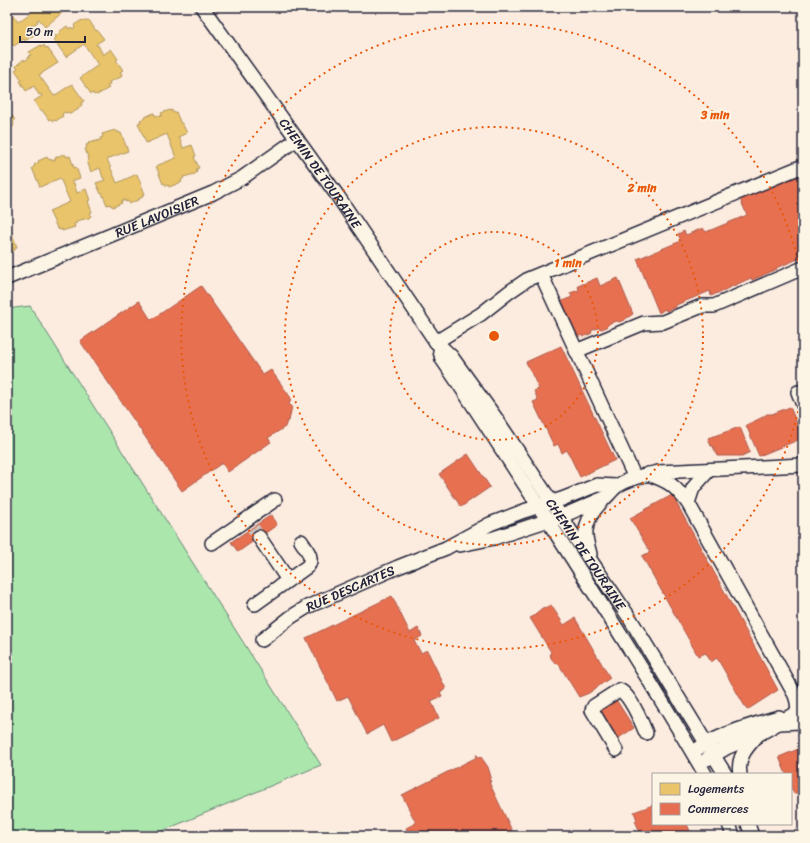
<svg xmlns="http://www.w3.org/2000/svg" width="810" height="843" viewBox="0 0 810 843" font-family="Sriracha,sans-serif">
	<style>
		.green { fill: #abe7ad; stroke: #668474 }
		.homes { fill: #e9c46a; stroke: #ad935c }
		.shops { fill: #e76f51; stroke: #ac584a }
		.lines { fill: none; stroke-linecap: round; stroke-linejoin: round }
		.minor-tunnel { stroke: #d0c4be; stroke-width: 13; stroke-dasharray: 13 6; stroke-linecap: butt }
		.minor-casing { stroke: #22223b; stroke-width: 16 }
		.minor { stroke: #fcf5e5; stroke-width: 13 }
		.ring { fill: none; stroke: #e8590c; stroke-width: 2; stroke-dasharray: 2 4 }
		.labels { text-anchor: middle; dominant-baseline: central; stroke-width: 4; stroke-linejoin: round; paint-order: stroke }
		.street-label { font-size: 13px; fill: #22223b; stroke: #fcf5e5 }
		.centre { fill: #e8590c; stroke: #fcf5e5; stroke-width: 2 }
		.ring-label { font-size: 12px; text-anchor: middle; font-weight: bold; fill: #e8590c; stroke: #fcf5e5; stroke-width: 4; stroke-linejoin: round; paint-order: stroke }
	</style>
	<rect width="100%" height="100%" fill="#fcecdf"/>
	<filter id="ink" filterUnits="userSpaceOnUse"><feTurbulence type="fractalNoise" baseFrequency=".025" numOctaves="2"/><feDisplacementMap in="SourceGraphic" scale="8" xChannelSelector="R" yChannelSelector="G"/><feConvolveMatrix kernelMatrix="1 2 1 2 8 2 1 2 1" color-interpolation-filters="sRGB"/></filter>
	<g filter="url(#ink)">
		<!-- green -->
		<path class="green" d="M30,306L321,765L150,836H7V309Z"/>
		<!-- homes -->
		<path class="homes" d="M7,7L18,22L39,7L64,8L61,9L63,12L45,27L39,19L37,20L38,22L29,27L34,35L25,41L24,39L14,46L12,44L9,46L7,44Z
			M82,20L83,21L84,20L86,22L89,20L96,31L97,30L104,39L96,44L97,46L98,45L103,55L111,49L118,59L116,60L123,70L120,72L122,74L121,77L109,82L110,84L107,86L109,88L97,95L96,94L94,95L93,93L91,94L80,78L98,65L84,44L66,57L54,40L56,38L55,36L60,33L59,32L67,26L69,29L71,27L73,29L75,27L74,25Z
			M41,45L42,47L44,45L45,48L47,47L58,63L39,75L54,96L72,84L84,101L81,103L82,105L78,108L79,109L70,114L69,112L66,113L65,112L62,114L63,116L56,121L55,120L53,121L51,119L49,120L42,110L40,111L34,101L42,96L41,94L39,95L34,86L26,91L20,81L22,80L15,70L18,68L16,66L18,64L24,59V61L29,58L28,56L31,55L29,52Z
			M7,104L10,109L8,110L15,120L13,122L14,124L13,127L7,130Z
			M170,110V111L172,110L173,113L176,112L181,124L182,123L187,133L178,137L179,139L180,138L183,148L192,145L196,156L194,157L199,168L196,169L197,172L195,174L183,177L184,178L181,180L182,182L169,187L168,185L166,186L165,183L163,184L156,166L176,158L167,134L146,143L138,123L141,122L140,120L145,118V117L154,113L155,116L158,115L159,117L162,115L161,113Z
			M115,130L116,132L118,131L119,133H121L128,151L107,159L117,183L137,174L145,194L142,195L143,197L138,199V200L129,204L128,201L125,202V200L121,201L122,203L113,207V206H111L110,204L107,205L102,193L101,194L96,183L105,180L104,178H103L100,168L91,172L87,161L89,160L85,149L87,148L86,145L89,144L88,143L101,140L100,138L103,137L102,134Z
			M63,154L64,155H66L67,157L70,156L74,168L76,167L80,178L72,181V183H74L77,193L86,189L90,200L88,201L92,212L90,213L91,216L89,218L76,221L77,223L74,224L75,227L62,231V229L59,230L58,228H57L49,211L70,202L60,178L40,187L32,168L35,166L34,165L39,162L38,161L47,157L49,160L51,159L52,161L55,160V158Z
			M10,228L17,247L15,248V250L7,255V229Z"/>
		<!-- shops -->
		<path class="shops" d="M799,174L803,183V257L776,268L777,269L752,280L751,278L711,296L710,291L676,305V307L666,311L665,309L659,313L637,259L681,241L678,234L684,231L686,235L703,228L706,232L747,215L740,199Z
			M597,278L600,286L618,278L633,314L624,320L619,322L617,321L610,323L606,327L602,329L598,328L591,331L592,333L583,337L582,335L577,337L562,301L572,297L570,293L579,290L578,286Z
			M201,286L263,375L271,370L291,398L289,405L292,406L289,421H287L285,427L268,438L271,442L228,472L222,463L182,491L80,341L139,301L151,320Z
			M561,346L615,460L580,477L567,450L562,453L558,444L554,446L533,402L538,400L534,391L539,389L526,362Z
			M790,407L803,438L759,456L746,425L761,418L767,414H772Z
			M740,427L750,452L742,456H717L713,446H711L708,438Z
			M468,454L490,487L461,507L439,474Z
			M672,495L778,690L747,710L717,658L711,662L706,653L698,656L642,556L650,552L630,518Z
			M271,515L277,525L238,552L231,542Z
			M392,596L410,633L418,628L422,636L414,641L421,653L427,650L446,689L440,692L442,696L431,701L439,718L391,742L383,725L367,734L348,696L337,701L306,638Z
			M551,605L564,625L575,618L610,678L589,693L579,697L558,663L556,664L551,658L550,653L551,652L530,618L536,615L535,614L541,609L544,607L545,609Z
			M615,698L634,728L614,741L595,710Z
			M803,747V790L794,794L791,787V774H786L779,757Z
			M476,755H477L479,758L481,757L488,767L491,777L489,778L491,782H489L514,835L511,836H410L406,828L416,823L402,795L477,757Z
			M653,805V824H687L692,836H642L635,821L637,820L634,812Z"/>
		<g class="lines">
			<!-- minor-tunnel -->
			<path class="minor-tunnel" d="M253,528L259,537"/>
			<defs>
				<g id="minor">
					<path id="s1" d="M202,7L337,195L436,342L451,356L495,417L572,533L629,617L725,774"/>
					<path d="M541,274L635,478"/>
					<path id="s2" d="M7,278L213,193L242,178L297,139"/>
					<path d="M436,342L481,314L509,292L528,279L803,166"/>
					<path d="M440,351L442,359C473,404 502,450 532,496C591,588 650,679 705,774"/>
					<path d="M576,351L644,323L663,322L702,306H714L803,268"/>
					<path d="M798,392L803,405"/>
					<path d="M648,474C670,482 674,485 688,503L795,695L797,702L798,711"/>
					<path d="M688,503L693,488L709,470"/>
					<path d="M259,537L288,580"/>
					<path d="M212,543L275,500"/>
					<path d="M460,545L494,538L567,514L602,499"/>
					<path d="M590,554C588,546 585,538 586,530C588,515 598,505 609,494C611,492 614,488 617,486C629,478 645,475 658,472L803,465"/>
					<path d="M255,604L308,566C314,557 306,549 301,541"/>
					<path id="s3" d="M262,640L291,617L307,607L398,567L446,548L490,524L524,511L562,499L597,485L616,486"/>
					<path d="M780,723L800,722L803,723"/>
					<path d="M699,748C724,733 751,725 779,717"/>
					<path d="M616,750L592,710L594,706L619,690C629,693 642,723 646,733"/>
					<path d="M707,759L726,748L759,734L803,709"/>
					<path d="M740,774C737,758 746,748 756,737"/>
					<path d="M729,824L733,836"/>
					<path d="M748,824L752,836"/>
				</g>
			</defs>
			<!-- minor casing -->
			<use href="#minor" class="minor-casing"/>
			<!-- minor -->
			<use href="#minor" class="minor"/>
		</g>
	</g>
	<!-- distance rings -->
	<g class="ring">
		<circle cx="494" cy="336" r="104"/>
		<circle cx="494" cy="336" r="209"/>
		<path d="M803 388A313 313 0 1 1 803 284"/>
	</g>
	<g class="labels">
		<!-- street labels -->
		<g class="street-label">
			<text stroke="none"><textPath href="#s1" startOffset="204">CHEMIN DE TOURAINE</textPath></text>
			<text stroke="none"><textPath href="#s2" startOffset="162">RUE LAVOISIER</textPath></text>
			<text stroke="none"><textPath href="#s1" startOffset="669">CHEMIN DE TOURAINE</textPath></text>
			<text stroke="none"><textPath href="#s3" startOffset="103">RUE DESCARTES</textPath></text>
		</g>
	</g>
	<circle cx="494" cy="336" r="6" class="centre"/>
	<g class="ring-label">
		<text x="715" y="119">3 min</text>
		<text x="642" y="192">2 min</text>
		<text x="568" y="267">1 min</text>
	</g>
	<!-- margin -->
	<rect width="810" height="843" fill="none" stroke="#fcf5e5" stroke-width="24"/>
	<rect x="12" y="12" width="786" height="819" fill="none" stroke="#22223b" stroke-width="1.5" filter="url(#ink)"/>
	<!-- legend -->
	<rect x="652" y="773" width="140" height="52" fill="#fcf5e5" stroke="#a5a1a1"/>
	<rect x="660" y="783" width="20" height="12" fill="#e9c46a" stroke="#a5a1a1"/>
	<text x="688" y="793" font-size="12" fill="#22223b">Logements</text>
	<rect x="660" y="803" width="20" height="12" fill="#e76f51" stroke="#a5a1a1"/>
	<text x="688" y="813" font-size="12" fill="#22223b">Commerces</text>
	<!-- scale -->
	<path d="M20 36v6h65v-6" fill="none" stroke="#22223b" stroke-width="2"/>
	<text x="26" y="36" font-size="12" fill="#22223b" stroke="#fcf5e5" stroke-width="3" paint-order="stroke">50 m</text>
</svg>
